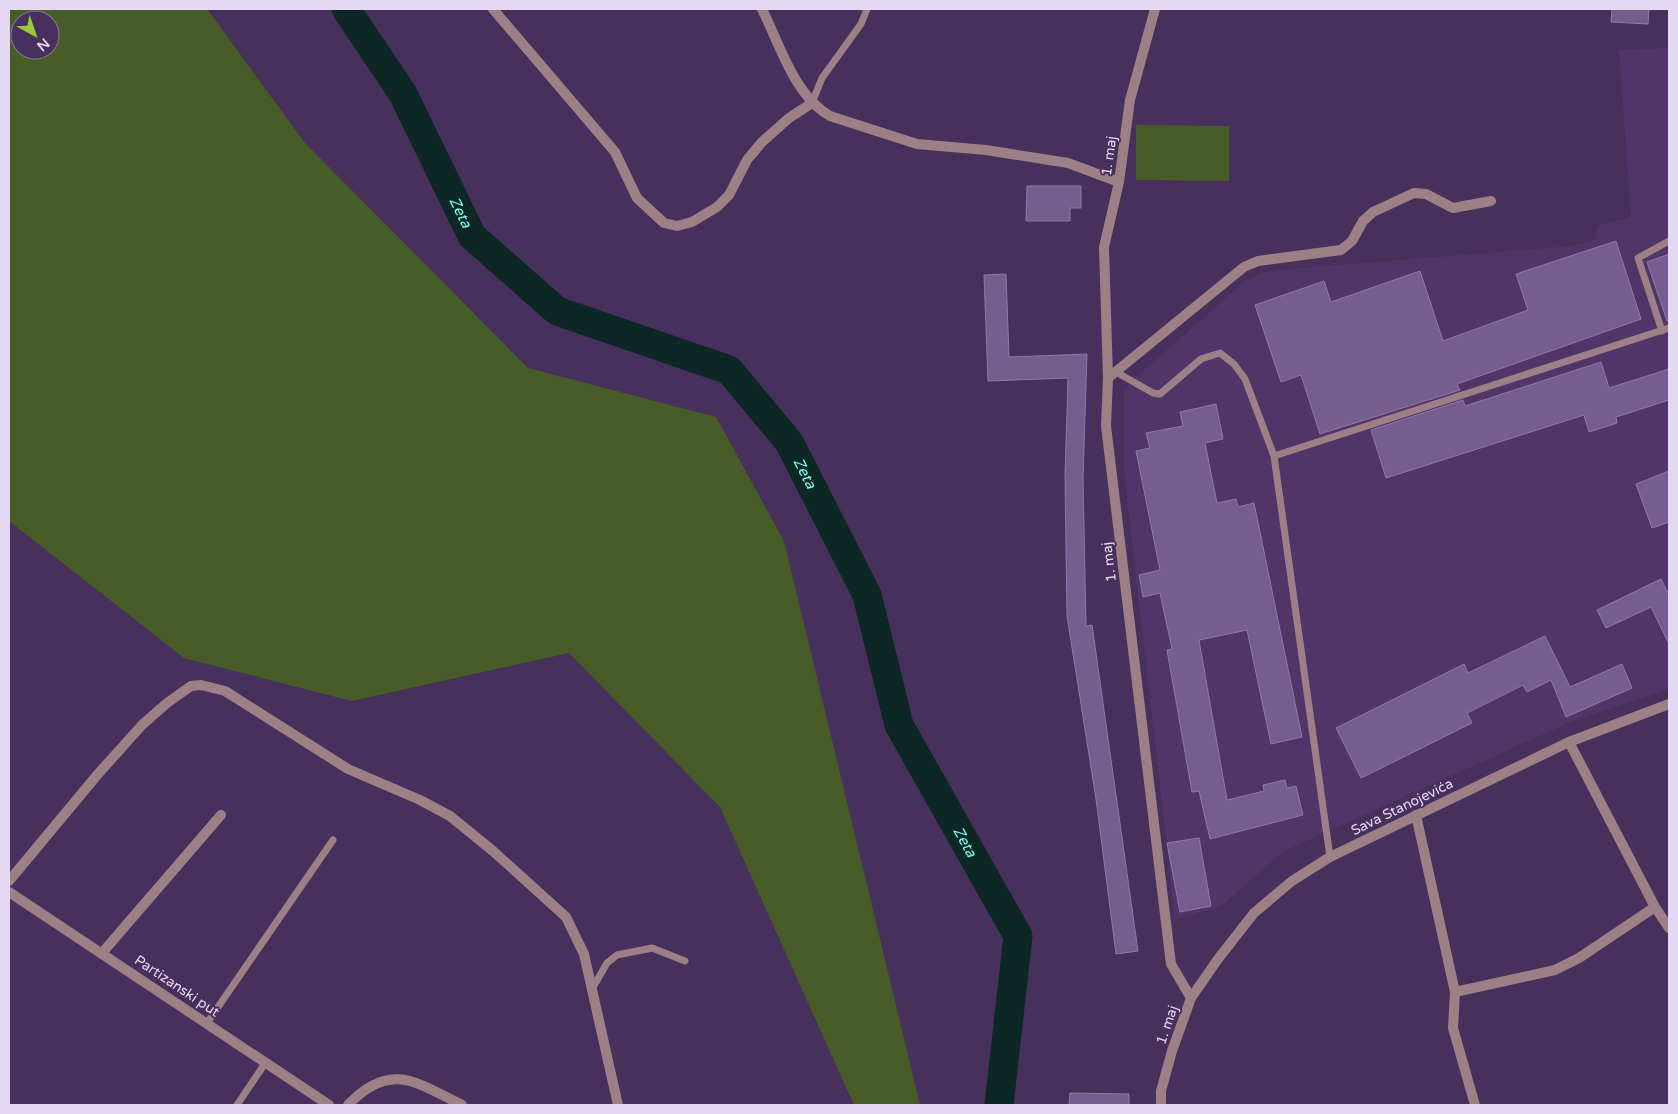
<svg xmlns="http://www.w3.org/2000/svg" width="1678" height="1114" viewBox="0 0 1678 1114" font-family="'Varela Round',sans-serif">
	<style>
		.built { fill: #513569 }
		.green { fill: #485c28; fill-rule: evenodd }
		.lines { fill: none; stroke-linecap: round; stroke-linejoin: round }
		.river { stroke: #0c2724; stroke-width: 29 }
		.building { fill: #755d8d; stroke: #9178ab }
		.service { stroke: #9d8085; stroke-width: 7 }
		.minor { stroke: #9d8085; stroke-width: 10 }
		.tertiary { stroke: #9d8085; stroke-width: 10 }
		.labels { text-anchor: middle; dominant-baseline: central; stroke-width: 4; stroke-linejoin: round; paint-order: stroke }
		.street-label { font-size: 14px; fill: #e5d8f3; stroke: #48305d }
		.water-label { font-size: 15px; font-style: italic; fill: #7ffaee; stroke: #48305d }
	</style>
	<rect width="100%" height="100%" fill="#48305d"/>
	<!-- built -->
	<path class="built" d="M1669,48V689L1575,720L1284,851L1220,907L1175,919L1124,470V388L1245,281L1268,271L1572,246L1595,240L1597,226L1631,217L1619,50Z"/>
	<!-- green -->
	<path class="green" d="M9,9H207L305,143L528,368L716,417L784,541L920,1105H854L720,807L569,653L352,701L184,658L9,521ZM20,20H50V50H20Z
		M1136,125L1229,126V181L1136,180Z"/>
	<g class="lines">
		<!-- river -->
		<path class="river" id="s1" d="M346,9L403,94L472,236L557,311L729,370L789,442L867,595L899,725L1018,936L999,1105"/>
	</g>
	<!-- building -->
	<path class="building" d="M1612,9H1649L1648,24L1611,22Z
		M1027,186H1081V208H1070V221H1026Z
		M1616,241L1641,319L1457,384L1460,390L1320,434L1301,375L1281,382L1255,305L1324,281L1331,302L1420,271L1443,341L1528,310L1516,274Z
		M1669,254V321H1667L1647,262Z
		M1006,274L1009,357L1087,354L1083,478L1086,626L1092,625L1138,951L1116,954L1096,799L1067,616L1065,476L1068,378L988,381L984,275Z
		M1601,362L1609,388L1669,369V400L1616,417L1617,423L1589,432L1584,415L1386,478L1371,430L1463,400L1465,406Z
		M1216,404L1223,439L1205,443L1217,503L1236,499L1238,507L1254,503L1302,737L1271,744L1247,630L1199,640L1227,800L1264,791L1263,785L1285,780L1287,788L1296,786L1303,815L1210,839L1199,791L1192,792L1167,650L1172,649L1160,593L1143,597L1139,575L1160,570L1136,451L1150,448L1146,433L1183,426L1180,412Z
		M1669,471V522L1652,528L1636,484Z
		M1661,579L1669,595V644L1651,607L1606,628L1597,610Z
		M1545,636L1570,687L1622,664L1632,688L1566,717L1551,680L1527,692L1523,685L1467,713L1472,723L1361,778L1336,728L1464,664L1468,673Z
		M1199,838L1211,906L1180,912L1167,843Z
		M1070,1093L1129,1094V1105H1069Z"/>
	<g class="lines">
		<!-- service -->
		<path class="service" d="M812,103L822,78L861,24L867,9
			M1662,331L1638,258L1669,241
			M1116,372L1153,393L1160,394L1201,359L1220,353L1234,364L1245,379L1274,456
			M1330,857L1274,456L1669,328
			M592,989L607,963L617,955L652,948L685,961
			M207,1023L333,840
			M237,1105L266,1062"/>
		<!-- minor -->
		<path class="minor" d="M493,9L615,152L637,198L664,223L677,226L692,222L717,207L729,195L747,160L762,142L789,118L812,103
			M762,9C780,45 794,95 830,116L917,144L986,150L1068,163L1119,182
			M1155,9L1130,100L1119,182L1104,247L1108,378L1106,426L1171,964L1191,998
			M1108,378L1244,267L1258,261L1341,250L1352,241L1363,221L1373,212L1414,193L1426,194L1453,208L1491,201
			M1569,742L1655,907L1669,928
			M1416,815L1455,992L1453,1028L1475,1105
			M9,881L98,774L142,725L167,703L191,686L201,685L225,691L348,769L420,800L450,816L493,851L566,917L584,954L618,1105
			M102,953L221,815
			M1455,992L1555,970L1579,958L1655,907
			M348,1105C390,1061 416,1082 462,1105"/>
		<!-- tertiary -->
		<path class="tertiary" d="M9,892L329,1105
			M1161,1105V1091L1172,1051L1191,998L1218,959L1254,913L1292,881L1330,857L1569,742L1669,704"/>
	</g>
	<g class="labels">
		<!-- street labels -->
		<g class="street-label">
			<text transform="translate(1109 156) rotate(-82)">1. maj</text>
			<text transform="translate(1109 562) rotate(-97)">1. maj</text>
			<text transform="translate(1402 807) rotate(-26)">Sava Stanojevića</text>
			<text transform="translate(177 986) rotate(34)">Partizanski put</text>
			<text transform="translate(1167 1025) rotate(-71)">1. maj</text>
		</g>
		<!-- water labels -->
		<g class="water-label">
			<text stroke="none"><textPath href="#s1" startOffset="234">Zeta</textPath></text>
			<text stroke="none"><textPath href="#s1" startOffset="684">Zeta</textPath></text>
			<text stroke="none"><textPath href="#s1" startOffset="1089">Zeta</textPath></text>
		</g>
	</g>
	<!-- border -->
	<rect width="1678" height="1114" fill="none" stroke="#e5d8f3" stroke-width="20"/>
	<!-- north arrow -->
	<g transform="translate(35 35) rotate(140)"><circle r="24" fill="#48305d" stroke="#877399"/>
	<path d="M0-4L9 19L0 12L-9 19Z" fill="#98cb37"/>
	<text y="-8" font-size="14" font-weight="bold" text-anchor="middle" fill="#e5d8f3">N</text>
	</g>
</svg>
